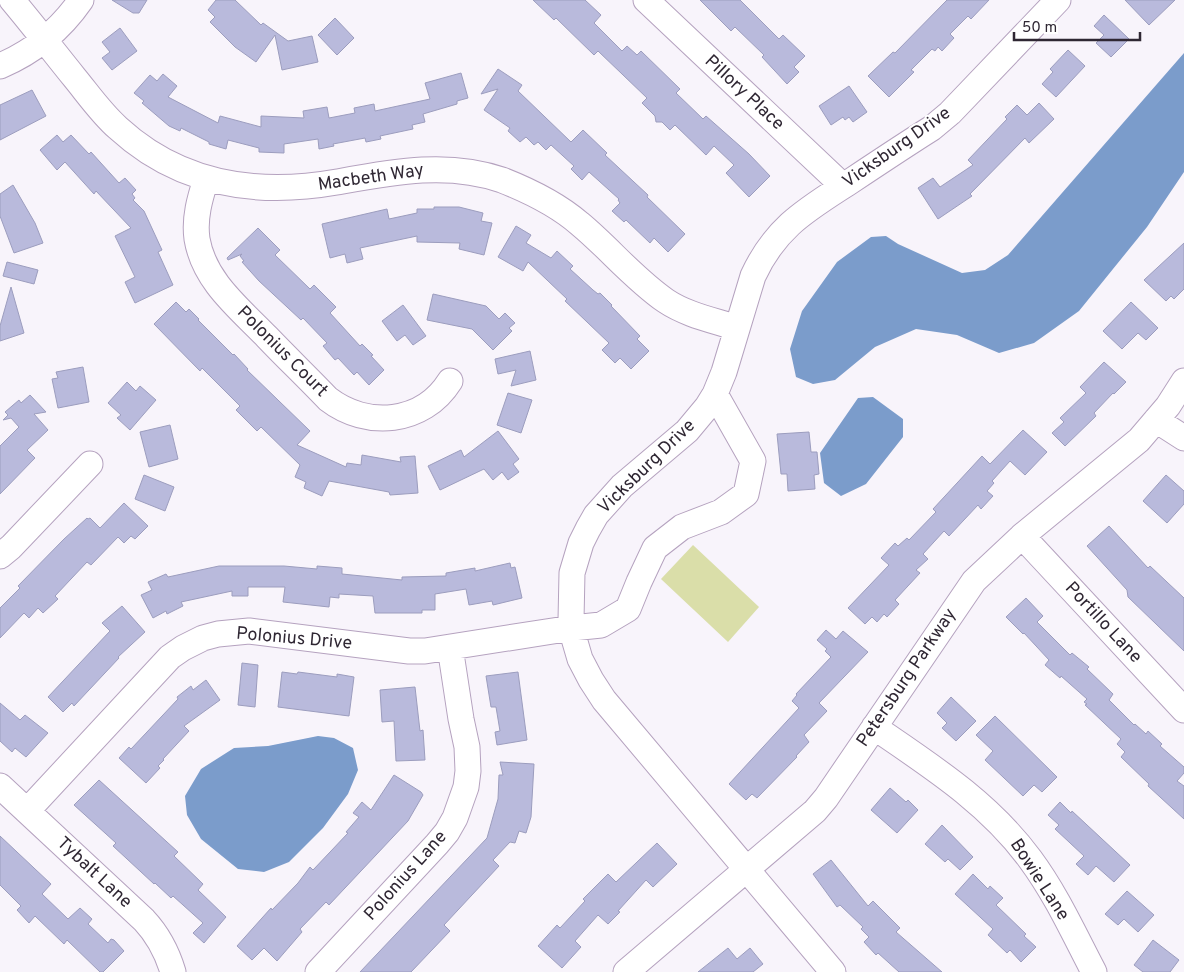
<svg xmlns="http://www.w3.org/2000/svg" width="1184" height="972" viewBox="0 0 1184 972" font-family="Overpass,sans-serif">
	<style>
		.green { fill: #dadea9 }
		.water { fill: #7b9ccb }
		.building { fill: #b9badc; stroke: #9c9dbe }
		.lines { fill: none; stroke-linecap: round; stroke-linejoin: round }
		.minor-casing { stroke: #b5a2bf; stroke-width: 27 }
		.minor { stroke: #fff; stroke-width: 25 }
		.labels { text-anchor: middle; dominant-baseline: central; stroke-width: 4; stroke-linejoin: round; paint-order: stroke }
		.street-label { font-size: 18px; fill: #2f2733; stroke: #fff }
	</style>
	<rect width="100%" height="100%" fill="#f8f4fb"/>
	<!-- green -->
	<path class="green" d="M693,545L759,607L728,642L661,579Z"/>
	<!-- water -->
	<path class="water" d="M1184,53V172L1147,227L1079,311L1034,343L999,353L957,335L916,329L875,347L835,380L813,384L796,377L790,349L802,311L837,262L871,237L886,236L898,244L962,273L985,270L1008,255Z
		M873,397L903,419V437L866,484L841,496L824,483L820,453L858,398Z
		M318,736L334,738L353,748L358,770L348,794L323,828L289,862L264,872L238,869L201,839L187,815L185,796L201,769L234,748L268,746Z"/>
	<!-- building -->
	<path class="building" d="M112,0H147L139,13H133Z
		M216,0H235L261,25L263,23L288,41L312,36L318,62L282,70L275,35L256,62L235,47L210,22L215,17L208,10Z
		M533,0H585L601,15L594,23L622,51L627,46L637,55L641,51L680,89L676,93L703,119L706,116L749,154L770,176L749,197L726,173L734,165L714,146L706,155L675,125L670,130L662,122H656L655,116L642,103L647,98L598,51L594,55L556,18L554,20Z
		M700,0H740L779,39L783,35L805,56L794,67L799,72L787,84L762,57L764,55L735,27L731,31Z
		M947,0H989L971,19L968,16L950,34L954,38L942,51L938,47L935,51L932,49L911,70L914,72L889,97L868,76L893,52L895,53Z
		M1125,0H1175L1149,25Z
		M1104,15L1129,39L1111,57L1096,43L1104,35L1094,26Z
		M335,18L354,38L337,55L318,35Z
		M120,28L137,51L112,70L102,58L110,52L102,42Z
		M1068,50L1085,66L1056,97L1042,84L1053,72L1050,69Z
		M498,69L522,85L518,91L571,142L583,130L607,153L605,155L648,195L647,197L685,234L668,252L654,238L650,243L626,220L624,222L612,211L620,203L618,200L619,199L589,172L582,180L571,169L574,166L551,145L546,150L538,142L534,145L526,137L520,142L508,131L510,128L484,110L498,89L481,94Z
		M461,73L468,98L457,101V104L423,114L425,122L412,125L413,129L380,136L381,139L366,142L365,138L333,144L334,146L319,149L318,139L284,144V153L259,152V148L228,140L226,149L209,144V142L181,128L180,131L169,126L142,103L144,101L134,93L150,75L157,81L163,74L177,86L168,97L218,123L220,116L261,127V116L304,118L303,111L327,107L329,118L355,113L354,108L374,104L375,111L430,99L425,83Z
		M849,86L867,112L853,122L849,117L845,120L843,117L831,125L819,106Z
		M32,90L46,116L0,140V105Z
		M1039,103L1054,119L1029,143L1025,138L970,194L972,196L938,219L918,188L933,178L940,187L973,165L968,160L1007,119L1005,117L1017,105L1027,115Z
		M57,135L63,142L71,135L89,154L91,152L119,183L125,178L136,190L132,194L135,198L133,200L144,211L162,250L158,252L173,285L135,303L125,282L135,277L115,236L131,228L96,191L94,194L65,162L57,170L40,150Z
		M13,185L35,223L43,243L14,253L0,216V194Z
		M434,207H459L483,213L481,221L492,223L484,255L459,249L460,243L417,242V236L360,248L363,259L347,263L345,254L330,258L322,224L387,209L389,219L417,213V209H434Z
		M516,226L531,235L526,243L551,258L557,251L573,266L570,269L593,290L598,294L600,293L612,305L611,306L640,336L637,339L649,351L631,369L620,358L615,363L602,350L609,343L565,301L567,299L528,262L523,271L498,257Z
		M258,228L280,250L275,255L310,289L314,285L336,307L330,313L360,346L362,344L373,355L371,356L384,370L369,385L357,372L354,375L338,358L335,360L323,346L327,343L303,318L301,320L259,281L242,262L244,261L240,256L242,254L228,260L227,258Z
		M1184,243V289L1174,299L1171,296L1166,301L1144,280Z
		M7,262L38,270L34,284L3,276Z
		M11,287L24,333L0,341V326Z
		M433,294L486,306L499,319L505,313L515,323L509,328L512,331L493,350L472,329L427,320Z
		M176,302L186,312L189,309L199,319L198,320L233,355L234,354L248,369L247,370L310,431L297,445L346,467L347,463L361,465L362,455L401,462L400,457L415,456L418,493L390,495L389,492L329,481L322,496L304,488L306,482L295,477L300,465L261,427L257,431L236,410L240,406L202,368L200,371L154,324Z
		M1131,302L1158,328L1146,340L1138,333L1122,349L1103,331Z
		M403,305L426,336L413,345L405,335L397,341L382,321Z
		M530,351L536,380L511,386L516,370L498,374L495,359Z
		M1104,362L1126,382L1114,394L1113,393L1094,413L1096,416L1065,446L1052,433L1064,422L1060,418L1086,393L1080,387Z
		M83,367L89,402L58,408L52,379L58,378L56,372Z
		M127,382L136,391L140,386L156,400L130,430L117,418L121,415L108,403Z
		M508,393L532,400L521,433L497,425Z
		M30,395L46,412L34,414L48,430L27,450L35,458L0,494V446L19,427L11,418L3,420L8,415L5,412L19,400L21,403Z
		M170,425L178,459L149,467L140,432Z
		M1023,430L1047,452L1025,475L1010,461L992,481L994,483L987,491L993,496L981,509L978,505L949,536L944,531L923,554L928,559L916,570L920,573L895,600L899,604L887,617L884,614L877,622L872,617L865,624L848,608L889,565L881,558L895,543L898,546L907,538L909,540L936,512L933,509L982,456L990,464Z
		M498,431L519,459L513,464L519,472L508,480L502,472L493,480L484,469L440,490L428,466L461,450L464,457Z
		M809,432L811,452H817L819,474L814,475L815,489L788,491L787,474H781L777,434Z
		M144,475L174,487L165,511L135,499Z
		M1166,475L1184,491V504L1167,523L1143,501Z
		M124,503L148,526L135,539L131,536L124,543L118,537L91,565L87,562L55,596L58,599L43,613L38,608L29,618L24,613L0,638V608L20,588L18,586L64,539L87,518L88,519L90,518L100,528Z
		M1109,526L1148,568L1150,566L1184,598V651L1128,597L1127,590L1087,546Z
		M510,563L511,568L515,567L522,598L493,605L492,601L469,605L466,589L435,594V610H422V613H375L373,596L339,594V598L330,597L329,607L283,602L285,587H248V596H232V591L181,602L183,606L167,614L166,611L153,618L141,595L152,590L148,582L166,574L168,577L219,566H284L317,569V566L342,568V574L402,580V577L446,576V573L475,568V571Z
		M1026,598L1043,616L1037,622L1070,655L1072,653L1089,667L1087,669L1113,694L1109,700L1134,725L1135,724L1146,734L1148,731L1162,744L1160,746L1184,767V773L1177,781L1184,786V819L1148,786L1149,784L1121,757L1125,752L1117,744L1121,739L1085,705L1087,704L1084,702L1087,699L1061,676L1060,678L1045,665L1049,660L1024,633L1023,634L1006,617Z
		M122,606L145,632L118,657L119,658L74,706L72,703L63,712L48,697L110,631L102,623Z
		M826,630L836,639L843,631L868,652L819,703L827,711L804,735L809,742L796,756L797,757L757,798L752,794L746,800L729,784L799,708L792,701L797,695L796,694L831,657L825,651L827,649L817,640Z
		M242,663L258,665L255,707L238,705Z
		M282,672L297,674L298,672L337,677V674L354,677L349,716L278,707Z
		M518,672L527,740L497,745L495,732L500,731L496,707H491L486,676Z
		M206,680L220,700L184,726L189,731L163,759L164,760L158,766L160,768L146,783L119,758L129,747L131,749L178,699L177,697L191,686L193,690Z
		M415,687L420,731L423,730L425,760L396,761L394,721L382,722L380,690Z
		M951,697L976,721L956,741L942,728L947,723L937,713Z
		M0,703L20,720L25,715L48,733L26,757L15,748L12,752L0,741Z
		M995,716L1057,777L1042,792L1034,785L1023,796L985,760L993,751L976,735Z
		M500,762L534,764L531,817L526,833L519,831L515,843L510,842L493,860L499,866L444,925L450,931L411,972H360L487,838L498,799L499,775H503Z
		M394,775L421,792L423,795L408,821L329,905L326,902L300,929L302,932L277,961L264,948L252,960L237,946L262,918L271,908L272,910L298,883L310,867L313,870L348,833L346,832L359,817L353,813L362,802L371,810Z
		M99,780L178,852L174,856L203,884L198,890L226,917L204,943L193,933L203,923L173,896L171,898L155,883L154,884L113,846L116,843L74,805Z
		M890,788L906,802L908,800L918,810L897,833L871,810Z
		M1060,802L1071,813L1072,811L1130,865L1114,882L1096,866L1088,875L1076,864L1084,856L1055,829L1059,825L1048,815Z
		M942,825L973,857L960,870L948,859L945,862L925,844Z
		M0,836L51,884L42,894L68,919L80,908L92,919L88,924L108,943L111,939L114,940L124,951L103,972H100L67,940L64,944L35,916L29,923L17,910L21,906L0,885Z
		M657,843L677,864L653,887L646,880L618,911L620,912L608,924L598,915L575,941L581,947L562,968L538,946L557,925L560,928L585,901L583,899L608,874L616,882Z
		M831,860L868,906L873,901L900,928L896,932L942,972H899L878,953L876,955L864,942L869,937L861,929L863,927L840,905L837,907L813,874Z
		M973,874L988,889L990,886L1003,898L996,905L1026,934L1024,936L1036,947L1021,962L1010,950L1007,953L988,935L993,929L955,894Z
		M1127,891L1154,915L1138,932L1124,919L1118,925L1105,914Z
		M1153,940L1179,960L1170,972H1143L1134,965Z
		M728,948L737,959L750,948L763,964L753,972H698Z"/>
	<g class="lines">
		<defs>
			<path id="minor" d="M12,0C33,25 53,51 74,77C88,94 101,113 118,128C180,185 257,196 337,182C392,172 448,161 502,180C530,191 557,204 580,224C609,248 634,279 666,301C687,315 713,320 737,328
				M646,0L843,186
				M0,66C33,52 61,29 81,0
				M206,179C200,198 194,218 197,239C204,281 239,308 267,337C287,358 308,378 328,399C367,429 423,424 450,381
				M1156,420L1184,438
				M1022,536L1184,710
				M0,556L11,547L90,464
				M874,727C931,766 989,803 1030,859C1056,894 1074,934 1094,972
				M0,786L144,920C158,935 167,952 173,972
				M27,811L170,657L183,648L203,638L218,634L249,631L409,651H425L572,628L601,625L628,609L639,582L655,548L682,527L721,512L746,494L753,461L715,394
				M318,972L437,844L447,832L455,818L466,787L468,771L467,747L461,719L450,647
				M626,972L815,811L826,798L974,581L1022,536L1139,440L1168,406L1184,381
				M833,972L604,700L591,680L580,659L573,635L571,620L572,573L581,543L588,529L596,515L622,486L687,431L707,407L715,394L724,372L753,276C776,226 808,209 851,181C878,163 905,145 932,128L950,113L1058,0"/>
		</defs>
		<!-- minor casing -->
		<use href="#minor" class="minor-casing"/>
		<!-- minor -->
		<use href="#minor" class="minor"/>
	</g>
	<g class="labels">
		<!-- street labels -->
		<g class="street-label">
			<text transform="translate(744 93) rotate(43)">Pillory Place</text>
			<text transform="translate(897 148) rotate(-35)">Vicksburg Drive</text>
			<text transform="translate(371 178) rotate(-8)">Macbeth Way</text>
			<text transform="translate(282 352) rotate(45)">Polonius Court</text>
			<text transform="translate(647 467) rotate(-44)">Vicksburg Drive</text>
			<text transform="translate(1103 623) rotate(47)">Portillo Lane</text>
			<text transform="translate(294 639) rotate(5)">Polonius Drive</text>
			<text transform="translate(907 678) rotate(-56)">Petersburg Parkway</text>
			<text transform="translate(94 873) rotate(43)">Tybalt Lane</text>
			<text transform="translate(406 876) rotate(-48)">Polonius Lane</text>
			<text transform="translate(1039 880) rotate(57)">Bowie Lane</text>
		</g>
	</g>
	<!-- scale -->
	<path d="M1014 32v8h126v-8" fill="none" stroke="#2f2733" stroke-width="2.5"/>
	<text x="1022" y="32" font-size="15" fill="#2f2733" stroke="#ffffff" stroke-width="4" paint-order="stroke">50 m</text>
</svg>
